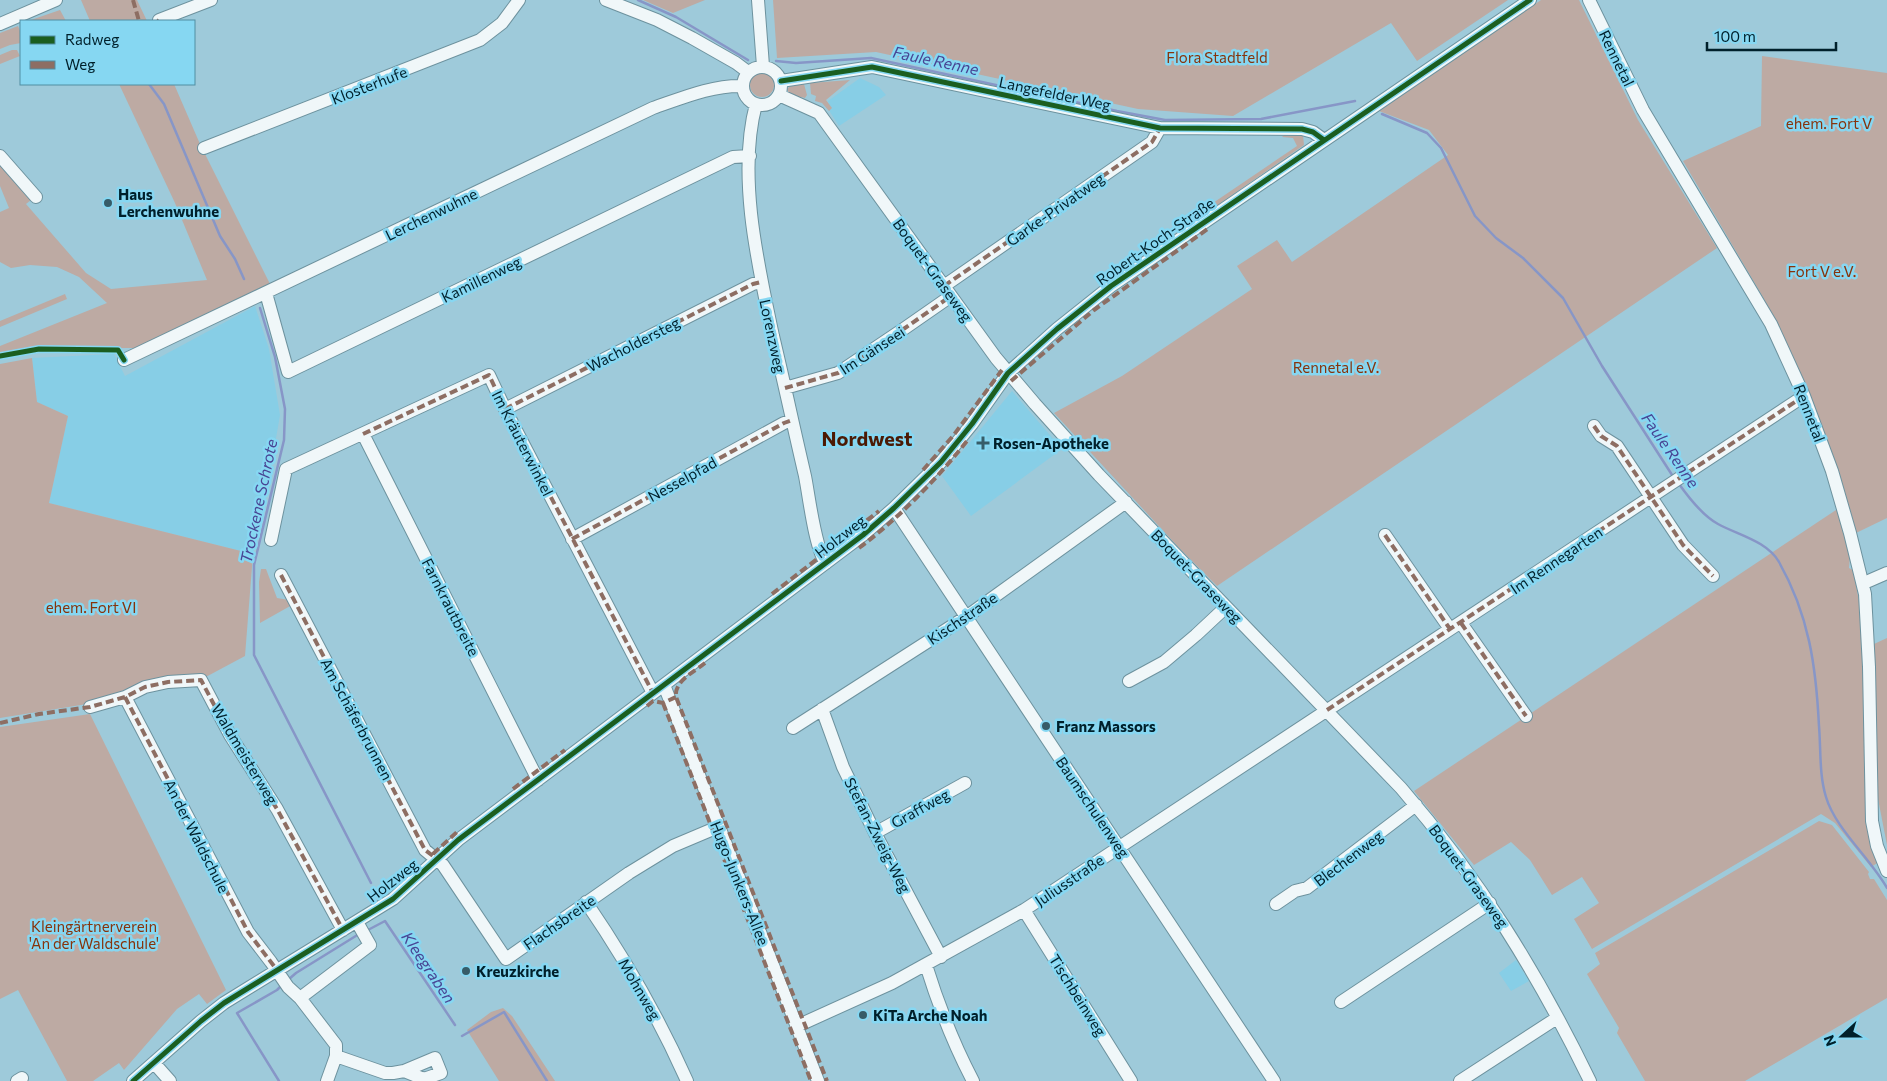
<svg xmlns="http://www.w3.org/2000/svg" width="1887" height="1081" viewBox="0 0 1887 1081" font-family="Commissioner,sans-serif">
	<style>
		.built { fill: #87cee6 }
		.green { fill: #bdaaa3 }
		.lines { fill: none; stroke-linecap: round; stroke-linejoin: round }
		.stream { stroke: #8796c7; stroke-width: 2.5 }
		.minor-casing { stroke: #6d929e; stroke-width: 14 }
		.minor { stroke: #f0f7f9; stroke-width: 12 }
		.quiet { stroke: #8d6e63; stroke-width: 4; stroke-dasharray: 8 4; stroke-linecap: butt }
		.cycleway-casing { stroke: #86d7f2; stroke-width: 8 }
		.cycleway { stroke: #1b5e20; stroke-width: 5 }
		.poi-dot { fill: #375c68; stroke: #86d7f2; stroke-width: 2 }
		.labels { text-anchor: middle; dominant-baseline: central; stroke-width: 5; stroke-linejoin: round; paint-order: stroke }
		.park-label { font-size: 15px; fill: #87330b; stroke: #86d7f2 }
		.street-label { font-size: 15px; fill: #00202b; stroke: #86d7f2 }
		.poi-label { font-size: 15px; font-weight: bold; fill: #00202b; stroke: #86d7f2; text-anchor: start }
		.water-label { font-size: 16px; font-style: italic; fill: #484594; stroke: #86d7f2 }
		.district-label { font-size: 20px; font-weight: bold; fill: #4b1a05; stroke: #86d7f2 }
	</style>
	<rect width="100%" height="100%" fill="#9ecada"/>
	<!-- built -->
	<path class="built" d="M860,78L879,87L886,95L839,126L830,112L828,101Z
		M255,306L269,349L280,415L268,485L253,554L49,503L68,416L37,402L32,358L114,354L125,376Z
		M1012,391L1062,449L971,516L942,476Z
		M1516,960L1529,981L1511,991L1499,973Z"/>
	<!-- green -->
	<path class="green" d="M81,0H137L147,21H90Z
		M643,0H705L673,13Z
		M773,0H1508L1417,61L1391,23L1233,116L1138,109L876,52L777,58Z
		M1541,0H1579L1638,120L1717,248L1217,586L1181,550L1054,413L1122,376L1252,289L1237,266L1277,240L1292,262L1448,155L1429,130L1379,111Z
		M60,10L66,21H28Z
		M18,26L21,33V43L10,45L0,49V33Z
		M12,50H17L20,56L0,64V55Z
		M1762,56L1887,73V518L1856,533L1798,370L1764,299L1683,161L1761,126Z
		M750 85a12 12 0 1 1 24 0a12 12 0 1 1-24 0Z
		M850,80L826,100L832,108L829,111L822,103L815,101L816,96L811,94L810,83Z
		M119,84H174L200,144L271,286L137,348H25L0,353V346L107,303L79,277L57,267L30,265L11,268L0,262V212L9,208L0,186V162L31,200L26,204L86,273L111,289L207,280L175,203Z
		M804,84L807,95L805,98C798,96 789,97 787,89L790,86Z
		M1287,132L1303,135L1304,145L1179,232L1176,228L1297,146L1293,138L1282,137Z
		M65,294L67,299L0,327V321Z
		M32,358L37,402L68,416L49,503L253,554L245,656L202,679L87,704L0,718V364Z
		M1839,508L1850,556L1849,568L1853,570C1859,600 1867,638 1863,668L1865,780L1879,862L1871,867L1835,823L1821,814L1592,949L1574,919L1599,903L1582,877L1552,895L1530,860L1511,842L1474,865L1414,791Z
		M261,569H266L277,598L289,600L292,605L260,623L259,582Z
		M1887,638V845L1878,799L1874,644Z
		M90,714L226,990L207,1004L199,994L177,1009L124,1070L119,1063L93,1081H67L18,990L0,999V727Z
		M1819,821L1832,825L1869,872L1868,874L1870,879H1874L1887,900V998L1745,1081H1645L1617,1033L1619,1028L1587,974L1600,964L1595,953Z
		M503,1008L512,1016L555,1081H499L467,1030L491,1012Z"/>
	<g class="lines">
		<!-- stream -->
		<path class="stream" d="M638,0L676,17L748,60
			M776,61L796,63L871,58L1117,111L1165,120L1261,119L1355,101
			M149,84L164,104L220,236L235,259L244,279
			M1382,114L1427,133L1441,148L1475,216L1496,238L1523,258L1563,298L1602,366L1674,478
			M260,308L275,357L285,409L284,440L254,565V655L371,883
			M1679,484C1689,498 1703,516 1718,524C1738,535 1767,541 1779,562C1809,615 1816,666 1819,726C1821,750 1819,774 1826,797C1835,828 1870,858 1887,888
			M366,931L385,921L455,1025
			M288,980L296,973L359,934
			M462,1036L504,1012L547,1081
			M279,1081L237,1013L277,990L282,985"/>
		<defs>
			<path id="minor" d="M606,0L657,20L692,38L736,63L748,72
				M758,0L763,66
				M1589,0L1643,110L1771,324L1804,396L1832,471L1850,533L1865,594L1869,667L1872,821L1877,846L1887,871
				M159,20L211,0
				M0,24L56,0
				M743 86a19 19 0 1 1 38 0a19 19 0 1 1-38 0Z
				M781,81L872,67L1160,128L1302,129L1313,132L1324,140
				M779,95L819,113L996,358L1035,404L1099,475L1401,788C1479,878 1538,974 1590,1081
				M756,104C737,175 758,265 773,336C784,382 794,429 805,476C809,496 815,549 826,563
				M204,148L480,40L502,23L519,0
				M0,156L36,197
				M944,286L1152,142L1160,128
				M266,293L288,372L733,157L750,156
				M124,360L653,108C682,98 712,85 743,86
				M785,388L838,373L905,328L951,296
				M505,409L753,284L761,282
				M1594,426L1601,436L1617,446L1683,545L1713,576
				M363,434L538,780
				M894,508L1274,1081
				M1385,535L1450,629
				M572,539L784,423L792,420
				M271,540L286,469L489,375L505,409L653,693
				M281,575L425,850L443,865L506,959L629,873L673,846L718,827
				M1864,583L1887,573
				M1461,623L1526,716
				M1129,681L1164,662L1196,635L1226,607
				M664,685L818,1081
				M125,697L248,932L271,962L288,987L300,998L336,1045V1056L327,1081
				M90,707L125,697L145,687L168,682L201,680L230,735L277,809L343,930
				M822,709L843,767L875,833L941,957
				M793,728L966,617L1126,502
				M875,833L965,783
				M586,902C625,959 659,1018 687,1081
				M1276,904L1295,891L1307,888L1416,805
				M1024,910L1131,1081
				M926,965C939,1007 953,1043 973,1081
				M300,998L370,945L357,922
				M1341,1002L1490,903
				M797,1026L892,983L1024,910L1804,396
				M336,1056L385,1073H393L404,1071L424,1079L441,1073L435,1058L404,1071
				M154,1063L170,1081
				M17,1081L22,1078
				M133,1081L201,1021L224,1003L393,899L458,840L863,535L894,508L941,462L972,424L1008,373L1057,329L1111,286L1530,0
				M1460,1081L1557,1018"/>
		</defs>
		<!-- minor casing -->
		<use href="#minor" class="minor-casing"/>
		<!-- minor -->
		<use href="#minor" class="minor"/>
		<!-- quiet -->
		<path class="quiet" d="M133,0L139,21
			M158,21L159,20
			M944,286L1152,142L1160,128
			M1011,381L1094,310L1209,228
			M785,388L838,373L905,328L951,296
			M505,409L753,284L761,282
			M1594,426L1601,436L1617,446L1683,545L1713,576
			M363,434L489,375L505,409L653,693
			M923,470L953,436L1002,370
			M1385,535L1450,629
			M572,539L784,423L792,420
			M859,548C900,517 935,481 967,441
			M281,575L425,850L437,859
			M772,594L879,511
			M1461,623L1526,716
			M705,663C694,672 674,681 676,697L827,1081
			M125,697L248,932L277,970
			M663,703L811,1081
			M647,706L653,701L663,703L676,697
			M1327,710L1804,396
			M0,723L39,714L90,707L125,697L145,687L168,682L201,680L230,735L277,809L343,930
			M513,789L565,750
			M433,854L457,832"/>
		<defs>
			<path id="cycleway" d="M781,81L872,67L1160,128L1302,129L1313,132L1324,140
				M0,356L39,349L118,350L124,360
				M133,1081L201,1021L224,1003L393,899L458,840L863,535L894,508L941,462L972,424L1008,373L1057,329L1111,286L1530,0"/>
		</defs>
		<!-- cycleway casing -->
		<use href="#cycleway" class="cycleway-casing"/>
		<!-- cycleway -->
		<use href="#cycleway" class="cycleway"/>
	</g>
	<!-- markers -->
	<g class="poi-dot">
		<circle cx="108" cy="203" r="5"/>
		<path d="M980.5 435.5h5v5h5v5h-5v5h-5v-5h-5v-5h5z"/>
		<circle cx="1046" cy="726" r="5"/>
		<circle cx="466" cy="971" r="5"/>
		<circle cx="863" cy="1015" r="5"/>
	</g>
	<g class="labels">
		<!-- park labels -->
		<g class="park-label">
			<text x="1217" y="57">Flora Stadtfeld</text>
			<text x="1829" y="123">ehem. Fort V</text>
			<text x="1822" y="271">Fort V e.V.</text>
			<text x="1336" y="367">Rennetal e.V.</text>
			<text x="91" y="607">ehem. Fort VI</text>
			<text x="94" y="926">Kleingärtnerverein<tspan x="94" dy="17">'An der Waldschule'</tspan></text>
		</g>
		<!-- street labels -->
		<g class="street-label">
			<text transform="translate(1617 58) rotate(64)">Rennetal</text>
			<text transform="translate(369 85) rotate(-21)">Klosterhufe</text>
			<text transform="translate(1055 93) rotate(12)">Langefelder Weg</text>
			<text transform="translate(1055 209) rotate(-35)">Garke-Privatweg</text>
			<text transform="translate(431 214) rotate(-26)">Lerchenwuhne</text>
			<text transform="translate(1155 241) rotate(-35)">Robert-Koch-Straße</text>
			<text transform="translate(933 270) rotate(54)">Boquet-Graseweg</text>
			<text transform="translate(481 279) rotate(-26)">Kamillenweg</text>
			<text transform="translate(773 336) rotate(78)">Lorenzweg</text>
			<text transform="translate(633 344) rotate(-27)">Wacholdersteg</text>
			<text transform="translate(872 350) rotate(-33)">Im Gänseei</text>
			<text transform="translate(1810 413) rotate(69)">Rennetal</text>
			<text transform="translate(523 443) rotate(63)">Im Kräuterwinkel</text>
			<text transform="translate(682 479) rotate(-29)">Nesselpfad</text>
			<text transform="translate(840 536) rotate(-38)">Holzweg</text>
			<text transform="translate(1556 560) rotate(-34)">Im Rennegarten</text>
			<text transform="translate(1197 576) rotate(46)">Boquet-Graseweg</text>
			<text transform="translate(451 607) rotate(63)">Farnkrautbreite</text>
			<text transform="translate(962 618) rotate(-34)">Kischstraße</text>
			<text transform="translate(357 719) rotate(62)">Am Schäferbrunnen</text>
			<text transform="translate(245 754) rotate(59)">Waldmeisterweg</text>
			<text transform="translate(1093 807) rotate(56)">Baumschulenweg</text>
			<text transform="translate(920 808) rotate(-29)">Graffweg</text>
			<text transform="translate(878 835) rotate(63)">Stefan-Zweig-Weg</text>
			<text transform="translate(197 836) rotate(63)">An der Waldschule</text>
			<text transform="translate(1348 858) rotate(-37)">Blechenweg</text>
			<text transform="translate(1469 876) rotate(54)">Boquet-Graseweg</text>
			<text transform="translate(392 880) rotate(-38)">Holzweg</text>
			<text transform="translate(1069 880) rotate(-34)">Juliusstraße</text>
			<text transform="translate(740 883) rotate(68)">Hugo-Junkers-Allee</text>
			<text transform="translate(559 922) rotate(-35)">Flachsbreite</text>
			<text transform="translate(640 989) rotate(60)">Mohnweg</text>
			<text transform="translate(1078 995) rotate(58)">Tischbeinweg</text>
		</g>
		<!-- poi labels -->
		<g class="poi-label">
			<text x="118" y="194">Haus<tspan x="118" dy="17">Lerchenwuhne</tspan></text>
			<text x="993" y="443">Rosen-Apotheke</text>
			<text x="1056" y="726">Franz Massors</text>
			<text x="476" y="971">Kreuzkirche</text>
			<text x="873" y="1015">KiTa Arche Noah</text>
		</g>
		<!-- water labels -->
		<g class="water-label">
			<text transform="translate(936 60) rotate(12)">Faule Renne</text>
			<text transform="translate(1671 450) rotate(55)">Faule Renne</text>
			<text transform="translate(258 501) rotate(-78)">Trockene Schrote</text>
			<text transform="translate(429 967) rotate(56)">Kleegraben</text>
		</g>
		<!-- district labels -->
		<g class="district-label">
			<text x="867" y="438">Nordwest</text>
		</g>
	</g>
	<!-- legend -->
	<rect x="20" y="20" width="175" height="65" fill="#86d7f2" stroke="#508ea2"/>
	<rect x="30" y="36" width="25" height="8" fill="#1b5e20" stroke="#508ea2"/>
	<text x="65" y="45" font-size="15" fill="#00202b">Radweg</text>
	<rect x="30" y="61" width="25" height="8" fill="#8d6e63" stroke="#508ea2"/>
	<text x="65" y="70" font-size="15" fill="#00202b">Weg</text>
	<!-- north arrow -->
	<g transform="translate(1842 1036) rotate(249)" stroke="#86d7f2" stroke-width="4" paint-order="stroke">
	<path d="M0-4L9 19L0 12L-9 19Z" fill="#00202b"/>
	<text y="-8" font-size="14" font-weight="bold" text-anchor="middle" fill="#00202b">N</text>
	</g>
	<!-- scale -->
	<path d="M1707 42v8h129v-8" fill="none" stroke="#00202b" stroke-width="2.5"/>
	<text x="1714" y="42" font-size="15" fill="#00202b" stroke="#86d7f2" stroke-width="4" paint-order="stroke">100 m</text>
</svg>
